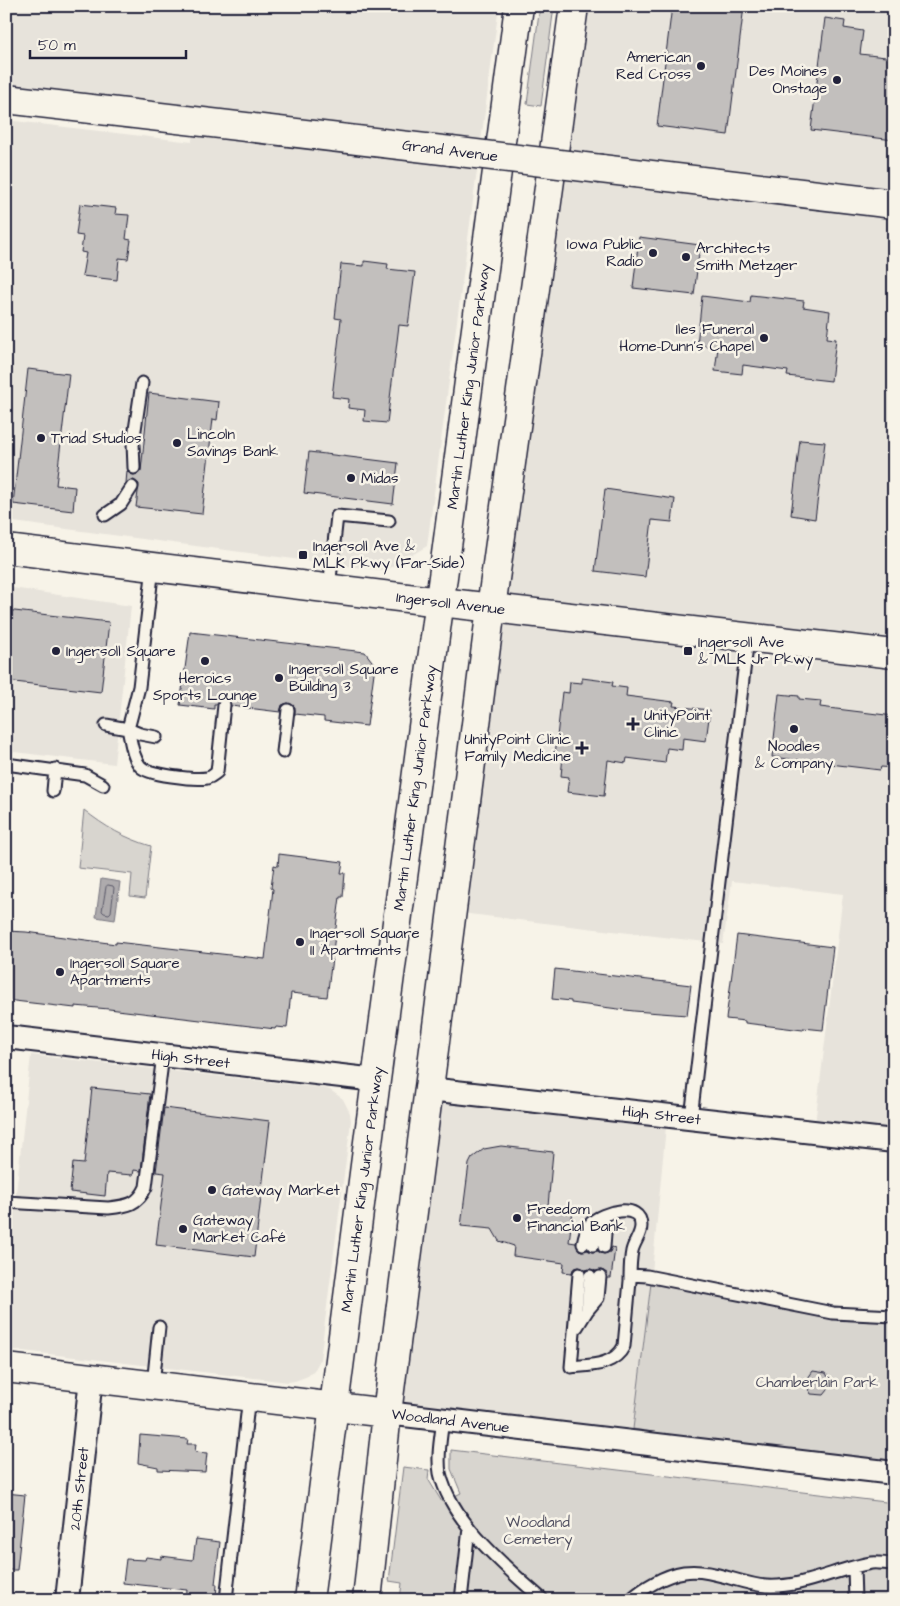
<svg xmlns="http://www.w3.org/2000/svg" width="900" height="1606" viewBox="0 0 900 1606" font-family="'Architects Daughter',sans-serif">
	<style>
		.built { fill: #e7e3db }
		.green { fill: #d8d5cf; stroke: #7d7c85 }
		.water { fill: #aeabad; stroke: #76747f }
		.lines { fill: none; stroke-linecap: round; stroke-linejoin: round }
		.shore { stroke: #5a5969; stroke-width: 1 }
		.building { fill: #c2bfbd; stroke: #22223b }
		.service-casing { stroke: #22223b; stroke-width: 15 }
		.minor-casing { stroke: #22223b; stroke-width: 26 }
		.tertiary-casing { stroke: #22223b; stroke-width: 31 }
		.secondary-casing { stroke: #22223b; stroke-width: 31 }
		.primary-casing { stroke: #22223b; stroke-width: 31 }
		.service { stroke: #f7f3e8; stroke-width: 11 }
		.minor { stroke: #f7f3e8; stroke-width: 22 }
		.tertiary { stroke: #f7f3e8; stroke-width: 28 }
		.secondary { stroke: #f7f3e8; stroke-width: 28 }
		.primary { stroke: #f7f3e8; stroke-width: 28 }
		.secondary-bridge-casing { stroke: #22223b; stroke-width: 31; stroke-linecap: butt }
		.secondary-bridge { stroke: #f7f3e8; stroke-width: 28 }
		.poi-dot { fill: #22223b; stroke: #f7f3e8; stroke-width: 2 }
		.labels { text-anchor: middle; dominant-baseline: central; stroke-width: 5; stroke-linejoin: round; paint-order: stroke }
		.poi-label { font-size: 15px; fill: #22223b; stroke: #f7f3e8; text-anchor: start }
		.street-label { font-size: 15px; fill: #22223b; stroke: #f7f3e8 }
		.park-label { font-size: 15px; fill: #504f60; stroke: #f7f3e8 }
	</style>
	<rect width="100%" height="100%" fill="#f7f3e8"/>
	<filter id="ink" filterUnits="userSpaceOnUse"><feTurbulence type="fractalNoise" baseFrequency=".02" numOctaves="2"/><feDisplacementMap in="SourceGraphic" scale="10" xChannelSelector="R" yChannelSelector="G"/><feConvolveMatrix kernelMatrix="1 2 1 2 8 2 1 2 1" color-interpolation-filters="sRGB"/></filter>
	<g filter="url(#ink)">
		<!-- built -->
		<path class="built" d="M6,6H499L427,546L385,571L6,521V120L192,142L193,121L6,98Z
			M574,6H894V1141L814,1132L843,894L732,881L723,944L452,912Z
			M6,587L131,606L114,764L6,751Z
			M31,1055L323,1088L330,1090L343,1099L350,1113L351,1121L320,1360L315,1369L308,1376L295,1381L288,1382L6,1349V1211L14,1212Z
			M429,1089L667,1116L651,1283L633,1429L441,1408L387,1413Z"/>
		<!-- green -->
		<path class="green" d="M540,6H554L541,106L527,104Z
			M84,810C105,827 125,838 151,846L145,898L130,896L132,874L78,868Z
			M651,1283L894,1315V1470L633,1429Z
			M451,1450L894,1503V1600H400L402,1583L389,1581L403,1467L429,1470L428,1479L442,1502L461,1493L451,1469Z"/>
		<!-- water -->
		<path class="water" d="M101,879L120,882L115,920L96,917Z"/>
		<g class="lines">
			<!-- shore -->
			<path class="shore" d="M108,885L113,886L114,888L111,912L109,914L104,913L102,911L106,887Z"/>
		</g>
		<!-- building -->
		<path class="building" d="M672,6H744L728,135L657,126Z
			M825,18L845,21L844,28L863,31L860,54L894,58V140L811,130Z
			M80,204L116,208L115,214L129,215L126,239L131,240L128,259L119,258L117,280L82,276L86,253L81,252L83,236L76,235Z
			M639,237L700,245L694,295L633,288Z
			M364,261L388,264L387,269L415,272L408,326L399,325L387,423L364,421L365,410L348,408L349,399L332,397L341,319L335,318L341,264L364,266Z
			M751,295L804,301L803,307L830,311L827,338L836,339L831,381L787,376L788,371L743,365L742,374L715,371L718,347L697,345L702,296L750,302Z
			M28,369L69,374L56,485L75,487L73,511L13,504Z
			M149,393L219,402L217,420L213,419L202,514L136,507L139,484L133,480L126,483L127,471L130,474L134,475L141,471Z
			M800,440L825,442L815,519L791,515Z
			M309,452L398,463L393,504L304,493Z
			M605,489L675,499L672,522L652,520L645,577L595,571Z
			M6,610L109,622L101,692L6,681Z
			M190,632L365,652L375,665L367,726L324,721V717L295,714V707L288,703L282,705L280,712L231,706L229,699L224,698L218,700L217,704H214V709L180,705Z
			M582,678L613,682L612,686L627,688L626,696L674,702L673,706L710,710L706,741L683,738L682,750L667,748L665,763L627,758L626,763L608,760L604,796L567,792L569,777L561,776L563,756L555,755L562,692L569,693L570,682L582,683Z
			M779,694L799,696V699L821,701L820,707L894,716V768L881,767L880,770L772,757Z
			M279,854L343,862L341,873H345L343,897H340L327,997L291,993L287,1028L276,1027L275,1029L109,1009L75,1006V1008L6,1000V931L26,932L116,944V942L265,959L273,889L271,888L274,865L278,866Z
			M737,935L833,947L823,1030L803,1028V1030L745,1023V1021L726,1019Z
			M555,969L691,985L687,1015L634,1011L571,1003V1001L552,999Z
			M92,1088L150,1094L141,1171L134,1170L133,1175L107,1173L105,1196L70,1192L73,1163L84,1164Z
			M164,1108L270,1121L254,1257L156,1245L165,1173L156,1172Z
			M501,1146L553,1152L548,1206L573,1210L569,1242L576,1243L579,1250L582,1251L587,1250L592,1252L598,1251L604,1254L610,1252L612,1247L615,1248L611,1278H607V1273L601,1270L596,1271L590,1269L585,1270L579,1267L573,1269L572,1273L563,1272L564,1263L513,1256L514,1246L499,1241L492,1229L461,1226L469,1164L472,1158L484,1149Z
			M813,1371L826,1373L832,1385L824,1395L811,1394L805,1382Z
			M140,1435L188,1439L187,1444H196L195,1452L207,1453L205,1472L158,1470V1467L138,1463Z
			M6,1493L25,1495L17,1570H6Z
			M196,1539L220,1542L215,1584H217L216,1600H186L187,1590L123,1583L126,1559L145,1560L146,1557L161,1559V1556L193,1560Z"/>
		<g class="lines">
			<defs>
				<path id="service" d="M134,468L133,443L142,383
					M105,515L121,504L132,487
					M329,588L337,516L389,521
					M106,725L128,729L139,687L153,567
					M128,729C131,741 132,756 140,766C147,775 195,780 207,778C212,777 213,775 217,772L224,705
					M128,729L140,734L156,737
					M283,752L288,710
					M6,764L85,775L103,785
					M53,791L55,769
					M691,1118L748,637
					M6,1202L108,1208C127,1206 138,1205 146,1187L163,1055
					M603,1216L605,1234L604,1247
					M593,1245L595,1234L602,1216
					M579,1274L571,1367C591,1365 614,1366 624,1346C626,1325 628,1303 630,1281C630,1271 630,1261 632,1251C634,1242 641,1235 641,1226C641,1201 602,1212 591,1223C586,1229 584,1237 583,1244
					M630,1275L647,1276L833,1313L894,1316
					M587,1311L598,1298L600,1277
					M577,1327L587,1311L590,1276
					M153,1385L159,1327
					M443,1419C441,1437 437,1456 440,1473C451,1522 507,1568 543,1600
					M854,1568L855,1600
					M226,1600L249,1396
					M461,1600L469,1528
					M630,1600C643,1588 665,1575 684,1572C712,1568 739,1584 766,1586C803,1588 836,1569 871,1563C878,1562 886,1564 894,1564"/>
				<g id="minor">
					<path id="s1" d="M6,1037L376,1080"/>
					<path id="s2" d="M429,1089L894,1141"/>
					<path id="s3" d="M387,1413L894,1473"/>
					<path id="s4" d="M67,1600L91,1378"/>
				</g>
				<path id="tertiary" d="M6,1368L387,1413"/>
				<g id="secondary">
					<path d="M6,99L451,151"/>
					<path d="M601,169L894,204"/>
					<path id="s5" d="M6,549L440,602L894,654"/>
				</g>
				<g id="primary">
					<path id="s6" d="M309,1600L376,1080L519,6"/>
					<path d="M367,1600L387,1413L491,608L574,6"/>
				</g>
			</defs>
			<!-- service casing -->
			<use href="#service" class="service-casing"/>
			<!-- minor casing -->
			<use href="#minor" class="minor-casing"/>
			<!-- tertiary casing -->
			<use href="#tertiary" class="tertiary-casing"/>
			<!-- secondary casing -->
			<use href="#secondary" class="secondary-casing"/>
			<!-- primary casing -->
			<use href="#primary" class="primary-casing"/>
			<!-- service -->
			<use href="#service" class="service"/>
			<!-- minor -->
			<use href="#minor" class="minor"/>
			<!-- tertiary -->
			<use href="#tertiary" class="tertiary"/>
			<!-- secondary -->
			<use href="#secondary" class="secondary"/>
			<!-- primary -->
			<use href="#primary" class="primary"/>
			<defs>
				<path id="secondary-bridge" d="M451,151L601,169"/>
			</defs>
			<!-- secondary-bridge casing -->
			<use href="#secondary-bridge" class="secondary-bridge-casing"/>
			<!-- secondary-bridge -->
			<use href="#secondary-bridge" class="secondary-bridge"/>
		</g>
	</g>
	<!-- markers -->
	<g class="poi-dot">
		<circle cx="701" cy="66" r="5"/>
		<circle cx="837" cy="80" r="5"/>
		<circle cx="653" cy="253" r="5"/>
		<circle cx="686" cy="257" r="5"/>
		<circle cx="764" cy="338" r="5"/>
		<circle cx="41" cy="438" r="5"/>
		<circle cx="177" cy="443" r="5"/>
		<circle cx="351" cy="478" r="5"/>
		<rect x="298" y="550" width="10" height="10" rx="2.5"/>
		<circle cx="56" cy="651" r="5"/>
		<rect x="683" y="646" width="10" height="10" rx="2.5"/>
		<circle cx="205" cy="661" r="5"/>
		<circle cx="279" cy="678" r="5"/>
		<path d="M630.5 716.5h5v5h5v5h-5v5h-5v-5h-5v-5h5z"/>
		<circle cx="794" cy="729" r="5"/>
		<path d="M579.5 740.5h5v5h5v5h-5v5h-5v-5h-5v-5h5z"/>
		<circle cx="300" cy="942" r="5"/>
		<circle cx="60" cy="972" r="5"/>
		<circle cx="212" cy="1190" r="5"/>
		<circle cx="517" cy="1218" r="5"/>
		<circle cx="183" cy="1229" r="5"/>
	</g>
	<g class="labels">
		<!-- poi labels -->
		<g class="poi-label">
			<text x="691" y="57" text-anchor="end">American<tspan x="691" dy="17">Red Cross</tspan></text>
			<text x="827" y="71" text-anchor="end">Des Moines<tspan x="827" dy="17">Onstage</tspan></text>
			<text x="643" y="244" text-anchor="end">Iowa Public<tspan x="643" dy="17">Radio</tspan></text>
			<text x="696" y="248">Architects<tspan x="696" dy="17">Smith Metzger</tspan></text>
			<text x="754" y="329" text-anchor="end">Iles Funeral<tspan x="754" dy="17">Home-Dunn's Chapel</tspan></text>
			<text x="187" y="434">Lincoln<tspan x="187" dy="17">Savings Bank</tspan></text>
			<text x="51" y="438">Triad Studios</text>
			<text x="361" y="478">Midas</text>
			<text x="313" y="546">Ingersoll Ave &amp;<tspan x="313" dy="17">MLK Pkwy (Far-Side)</tspan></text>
			<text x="698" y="642">Ingersoll Ave<tspan x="698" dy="17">&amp; MLK Jr Pkwy</tspan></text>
			<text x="66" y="651">Ingersoll Square</text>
			<text x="289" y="669">Ingersoll Square<tspan x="289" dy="17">Building 3</tspan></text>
			<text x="205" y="678" text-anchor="middle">Heroics<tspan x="205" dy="17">Sports Lounge</tspan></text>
			<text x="644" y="715">UnityPoint<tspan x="644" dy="17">Clinic</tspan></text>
			<text x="571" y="739" text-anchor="end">UnityPoint Clinic<tspan x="571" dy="17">Family Medicine</tspan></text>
			<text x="794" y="746" text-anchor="middle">Noodles<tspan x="794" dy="17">&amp; Company</tspan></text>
			<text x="310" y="933">Ingersoll Square<tspan x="310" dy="17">II Apartments</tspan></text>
			<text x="70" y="963">Ingersoll Square<tspan x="70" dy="17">Apartments</tspan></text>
			<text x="222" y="1190">Gateway Market</text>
			<text x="527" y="1209">Freedom<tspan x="527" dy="17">Financial Bank</tspan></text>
			<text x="193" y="1220">Gateway<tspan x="193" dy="17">Market Café</tspan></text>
		</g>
		<!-- street labels -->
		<g class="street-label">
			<text transform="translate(450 151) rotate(7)">Grand Avenue</text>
			<text stroke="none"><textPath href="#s6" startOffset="1224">Martin Luther King Junior Parkway</textPath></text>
			<text stroke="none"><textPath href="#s5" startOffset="448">Ingersoll Avenue</textPath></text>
			<text stroke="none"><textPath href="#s6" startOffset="819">Martin Luther King Junior Parkway</textPath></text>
			<text stroke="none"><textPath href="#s1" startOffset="186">High Street</textPath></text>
			<text stroke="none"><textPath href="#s2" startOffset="234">High Street</textPath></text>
			<text stroke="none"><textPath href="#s6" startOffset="414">Martin Luther King Junior Parkway</textPath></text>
			<text stroke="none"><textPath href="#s3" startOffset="64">Woodland Avenue</textPath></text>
			<text stroke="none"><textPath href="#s4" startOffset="112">20th Street</textPath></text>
		</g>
		<!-- park labels -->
		<g class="park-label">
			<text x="817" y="1382">Chamberlain Park</text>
			<text x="538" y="1522">Woodland<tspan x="538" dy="17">Cemetery</tspan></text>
		</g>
	</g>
	<!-- margin -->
	<rect width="900" height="1606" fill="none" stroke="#f7f3e8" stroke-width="25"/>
	<rect x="12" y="12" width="875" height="1581" fill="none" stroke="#22223b" stroke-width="2" filter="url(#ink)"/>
	<!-- scale -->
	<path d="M30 50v8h156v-8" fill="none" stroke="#22223b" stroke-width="2.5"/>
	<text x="38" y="50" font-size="15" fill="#22223b" stroke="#f7f3e8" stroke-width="4" paint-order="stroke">50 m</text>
</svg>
